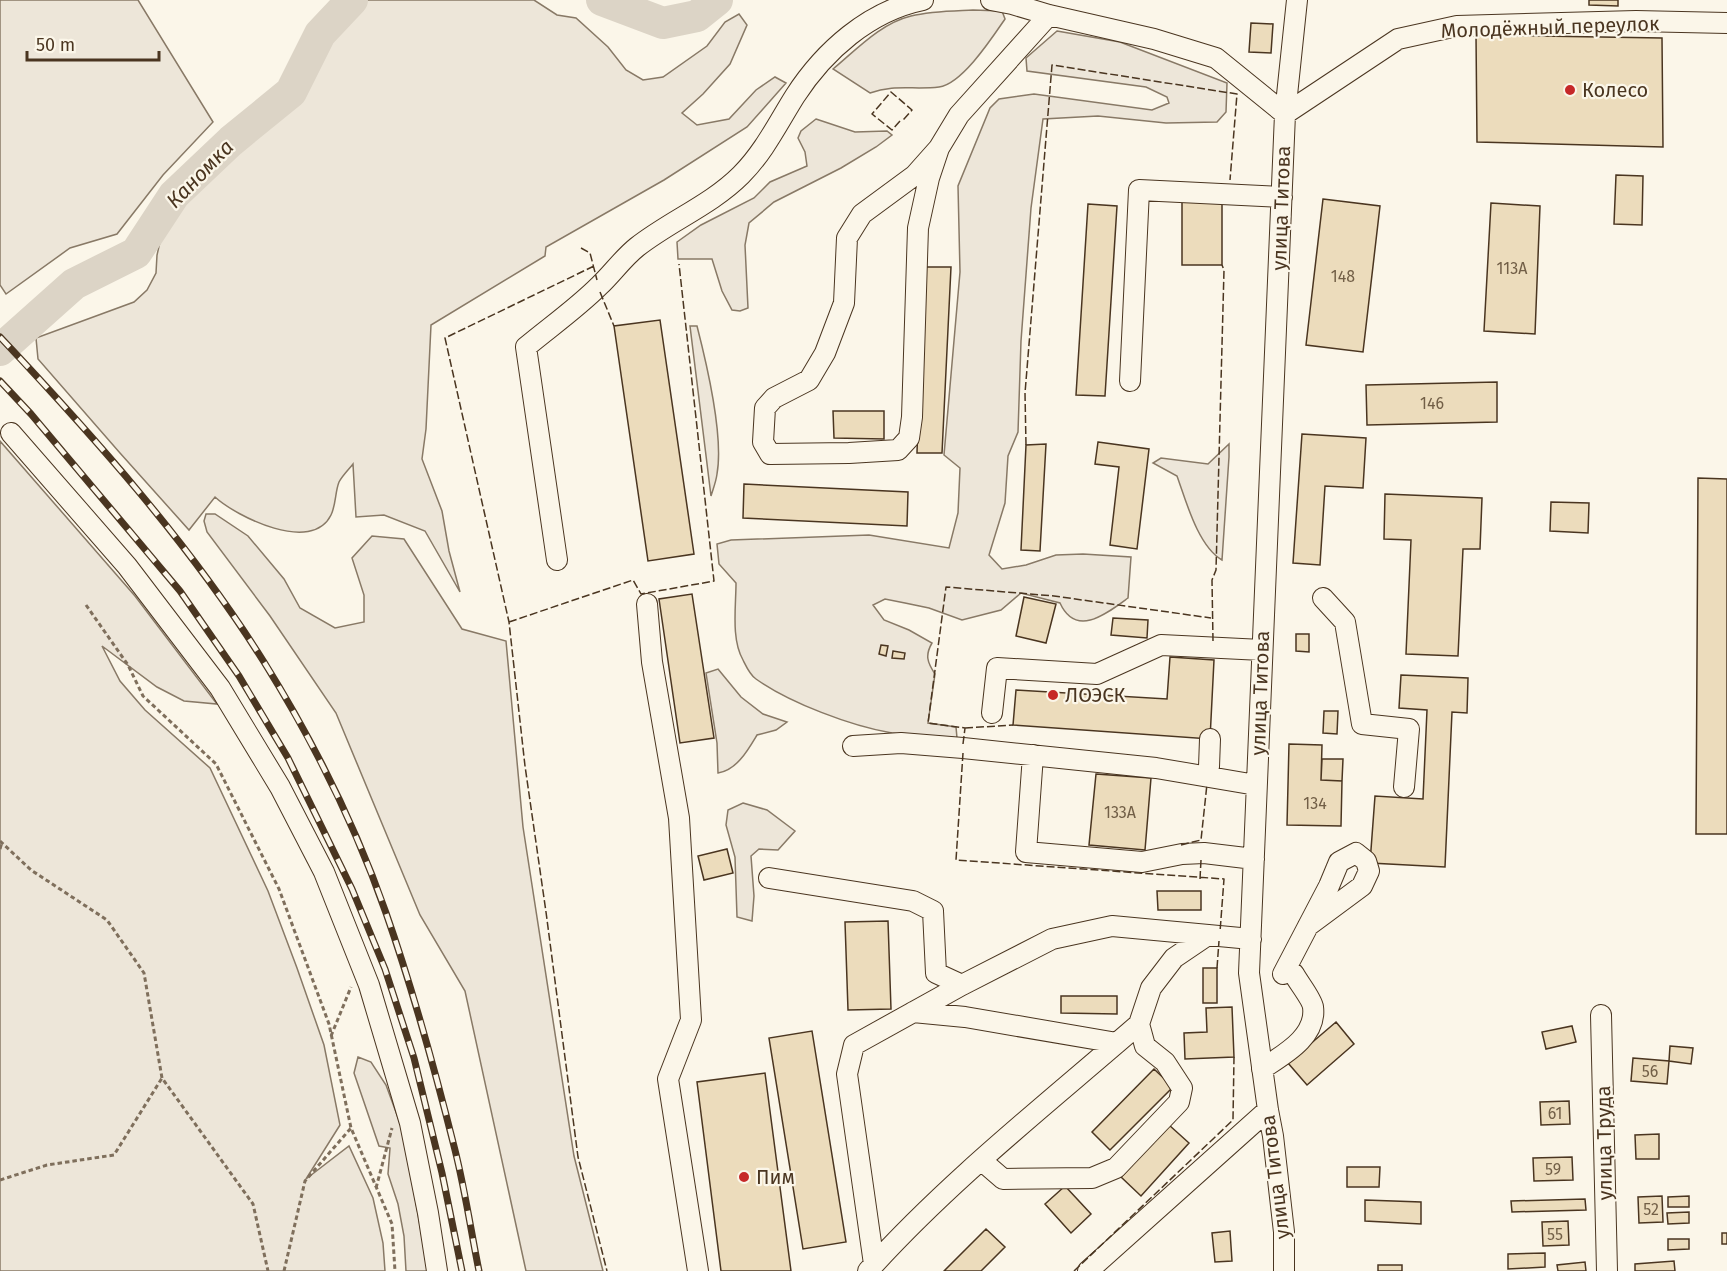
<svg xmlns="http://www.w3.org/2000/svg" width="1727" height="1271" viewBox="0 0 1727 1271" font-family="'Fira Sans',sans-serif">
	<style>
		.green { fill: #ede6d9; stroke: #887966; stroke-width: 1.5 }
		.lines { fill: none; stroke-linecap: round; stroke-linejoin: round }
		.river { stroke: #dcd4c6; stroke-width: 32 }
		.building { fill: #ecdcbc; stroke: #4a3520; stroke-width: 1.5 }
		.minor-casing { stroke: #4a3520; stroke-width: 22 }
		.path { stroke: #7f6f5c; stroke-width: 3; stroke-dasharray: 4.5 3; stroke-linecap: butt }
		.minor { stroke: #fbf6e9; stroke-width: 20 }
		.rail-casing { stroke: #4a3520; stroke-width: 7 }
		.rail { stroke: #fbf6e9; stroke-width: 4.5; stroke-dasharray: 14; stroke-linecap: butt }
		.fence { stroke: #4a3520; stroke-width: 1.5; stroke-dasharray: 8 3; stroke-linecap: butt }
		.poi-dot { fill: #c62828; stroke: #fbf6e9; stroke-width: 2 }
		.labels { text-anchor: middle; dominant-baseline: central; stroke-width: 4.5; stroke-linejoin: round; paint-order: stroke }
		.number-label { font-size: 16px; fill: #725f47 }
		.street-label { font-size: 20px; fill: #4a3520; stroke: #fbf6e9 }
		.poi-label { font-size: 20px; fill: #4a3520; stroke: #fbf6e9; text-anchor: start }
		.water-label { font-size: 21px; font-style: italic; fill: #4a3520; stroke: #fbf6e9 }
	</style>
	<rect width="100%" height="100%" fill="#fbf6e9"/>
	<!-- green -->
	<path class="green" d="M0,0H138L213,122L163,175L117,234L70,248L6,294L0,285Z
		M366,0H534L557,15L576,18L608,47L626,70L643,80L663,77L707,46L725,22L739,14L747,25L730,64L703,94L682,113L697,125L729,119L756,90L775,77L786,83L747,127L664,180L546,247L545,256L431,325L426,429L422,459L442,511L449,551L460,592L425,531L384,515L356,517L353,464C349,469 342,476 339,482C335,492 336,505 331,515C312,554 237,517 215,497L189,530L120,453L38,359L36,338L134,302L147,290L156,273L157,255L165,220L186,190L302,88L310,76L327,31L343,16Z
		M973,10L1002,11L1005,19C992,38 962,84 939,87C914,90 894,84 870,93L833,69C856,50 881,23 911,16C931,11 952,11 973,10Z
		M1057,31L1120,42L1227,83L1226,112L1217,122L1166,123L1098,116L1043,119L1031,208L1021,341L1018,432L1008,456L1005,503L989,555L1002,569L1026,565L1056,555L1083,554L1131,557L1128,598C1106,614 1076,638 1060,603L1021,593L1001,610L962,620L929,608L905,603L885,599L873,605L884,620L909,630L932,643C925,655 927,662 935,674L928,723L956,727L957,738C935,736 913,736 892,733C851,726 790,703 756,679C750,675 746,666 743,660C731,639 736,607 736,583L719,564L717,544L731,540L869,535L949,548L958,513L960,468L944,455L960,272L958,186L990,108L999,99L1034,94L1152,110L1169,103L1167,97L1146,87L1027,71L1026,58Z
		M816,119L855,132L887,131L892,135L876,147L841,168L774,202L749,223L745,245L748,308L740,311L732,310L722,291L712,259H678L677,242L701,225L754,198L770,182L807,166L805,152L798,138L801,131Z
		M690,326H697C707,365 724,435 717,474C716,482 713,489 711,496Z
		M0,441L135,596L217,704L184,701L157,687L102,646L120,681L145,710L210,768L268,891L297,968L324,1045L340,1125L306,1179L349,1146L373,1198L383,1243L385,1271H0Z
		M1229,444V457L1222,560C1198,546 1186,501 1177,476L1153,463L1161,458L1208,464Z
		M206,514H215L248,536L284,579L300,608L335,628L364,622V595L352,558L372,536L404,539L462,629L506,641L523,827L574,1156L603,1271H526L465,991L420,915L336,713L270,616L207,532L204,521Z
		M718,669L741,697L763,714L787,722L776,730L757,735C748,750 737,770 718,773L717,743L706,673Z
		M743,803L767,810L795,831L778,850L759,849L751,856L754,896L752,921L737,917L735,857L726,825L728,810Z
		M358,1057L371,1062L386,1085L404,1134L428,1271H406L404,1236L398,1204L388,1174L390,1148L379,1146L354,1073Z"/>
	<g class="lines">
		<!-- river -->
		<path class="river" d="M602,0L663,23L697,16L717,0
			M0,350L74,284L136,253L174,195L231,141L291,92L320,34L352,0"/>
	</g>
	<!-- building -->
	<path class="building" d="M1589,0H1618V6L1589,5Z
		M1251,23L1273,24L1271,53L1249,52Z
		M1476,35L1662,38L1663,147L1477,142Z
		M1616,175L1643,176L1642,225L1614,224Z
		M1323,199L1380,206L1363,352L1306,345Z
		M1182,200H1222V265H1182Z
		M1491,203L1540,206L1535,334L1484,331Z
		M1088,204L1117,206L1105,396L1076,395Z
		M923,267H951L942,453H917Z
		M660,320L694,554L648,561L614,326Z
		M1497,382V422L1367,425L1366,385Z
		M833,411H884V439L834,438Z
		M1302,434L1366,438L1363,488L1325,486L1320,565L1293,563Z
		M1098,442L1149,449L1137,549L1110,545L1119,467L1095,464Z
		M1046,444L1040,551L1021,550L1026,445Z
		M1698,478L1727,479V834H1696Z
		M744,484L908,492L907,526L743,518Z
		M1385,494L1482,498L1480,549H1463L1458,656L1406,654L1411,540L1384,539Z
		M1551,502L1589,503L1588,533L1550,531Z
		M692,594L714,738L680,743L659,599Z
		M1024,597L1056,604L1046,643L1016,636Z
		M1113,618L1148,620L1147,638L1111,635Z
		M1296,634H1309V652L1296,651Z
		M881,645L888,646L886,656L879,654Z
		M893,651L905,653L904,659L892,658Z
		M1170,657L1214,660L1210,739L1013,725L1016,690L1167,699Z
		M1401,675L1468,678L1467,713L1452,712L1445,867L1370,863L1375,796L1423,799L1427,710L1399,708Z
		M1324,711H1338L1337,734L1323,733Z
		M1289,744L1322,745L1321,780L1342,781L1341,826L1287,825Z
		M1322,759H1343L1342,781L1321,780Z
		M1096,774L1151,778L1145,850L1089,845Z
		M727,849L733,873L704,880L698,856Z
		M1157,891H1201V910H1158Z
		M888,921L891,1009L848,1010L845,922Z
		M1203,968H1217V1003H1203Z
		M1061,996H1117V1014L1061,1013Z
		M1232,1007L1234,1057L1185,1059L1184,1033L1207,1032L1206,1008Z
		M1336,1022L1354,1044L1307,1085L1288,1063Z
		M1572,1026L1576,1042L1546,1049L1542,1032Z
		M812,1031L846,1242L803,1249L769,1038Z
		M1670,1046L1693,1048L1691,1064L1669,1061Z
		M1633,1058L1669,1061L1667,1084L1631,1081Z
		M1154,1069L1173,1087L1110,1150L1092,1132Z
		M765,1073L791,1271H721L697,1082Z
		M1569,1101L1570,1124L1541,1125L1540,1102Z
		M1169,1125L1189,1143L1141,1196L1121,1177Z
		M1659,1134V1159H1636L1635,1135Z
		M1572,1157L1573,1180L1534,1181L1533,1158Z
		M1347,1167H1380L1379,1187H1347Z
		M1065,1186L1091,1214L1071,1233L1045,1204Z
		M1662,1196L1663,1222L1639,1223L1638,1197Z
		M1689,1196V1207H1668V1197Z
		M1585,1199L1586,1210L1512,1212L1511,1201Z
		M1365,1200L1421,1202V1224L1365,1221Z
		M1689,1212V1223L1668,1224L1667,1213Z
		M1568,1221L1569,1245L1543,1246L1542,1222Z
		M986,1229L1005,1247L981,1271H944Z
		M1230,1231L1232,1261L1215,1262L1212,1233Z
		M1722,1233H1727V1244H1722Z
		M1668,1239H1689V1249L1668,1250Z
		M1545,1253V1267L1508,1269V1254Z
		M1674,1261L1675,1271H1635V1264Z
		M1585,1262L1586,1271H1558L1557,1265Z
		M1378,1265H1402V1271H1378Z"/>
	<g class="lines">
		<defs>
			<path id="minor" d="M991,0L1012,4L1049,15L1154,39L1216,58L1285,114
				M1285,114L1398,39L1457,26L1636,21L1727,23
				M939,148L915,175L862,214L847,238L844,303L825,353L809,380L774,398L765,408L763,442L770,454L849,453L898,450L909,438L912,417L918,228L929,178L939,148L959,115L1049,15
				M1130,381L1139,190L1282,197
				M11,433L127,566L220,688L280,787L324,872L369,985L410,1123L428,1213L437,1271
				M557,560L526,347C550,327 577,308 599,286C612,274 623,258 637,247C670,221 711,205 741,175C764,152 778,123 795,96C824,51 869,11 923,0
				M1323,598L1345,622L1362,724L1409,729L1404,787
				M647,604L652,662L679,818L691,1020L668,1079L698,1271
				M992,713L997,668L1097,674L1161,645L1262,650
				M853,746L901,743L963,748L1156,768L1256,785
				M1033,755L1026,852L1142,862L1182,854L1204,853L1254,859
				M1209,767L1210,739
				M769,878L913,901L933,911L936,973L962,985L1052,939L1112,926L1251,939
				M1283,974L1329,886L1339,862L1356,853L1366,861L1369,871L1362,886L1308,926
				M913,1012L965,1017L1117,1043
				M1601,1015L1607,1271
				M1262,1069C1283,1055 1317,1037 1313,1007C1312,999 1298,982 1294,974
				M981,1160L1003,1179L1092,1178L1116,1168L1179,1102L1182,1088L1165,1062L1145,1046L1139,1024L1151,988L1174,958L1208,935
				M874,1264L847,1074L854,1045L962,985
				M868,1271C950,1180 1047,1104 1139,1024
				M1088,1271L1268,1110
				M1284,1271V1232L1273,1136L1268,1110L1249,973L1285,114L1297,0"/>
		</defs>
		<!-- minor casing -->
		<use href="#minor" class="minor-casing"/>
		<!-- path -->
		<path class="path" d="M86,605L128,665L143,696L216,764L279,889L329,1024L351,1128L392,1224L395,1271
			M0,841L31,870L107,920L144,973L162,1078L253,1204L268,1271
			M0,849L2,842
			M331,1036L351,987
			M0,1180L47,1165L114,1155L162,1078
			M376,1188L392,1128
			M284,1271L305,1181L351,1128"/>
		<!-- minor -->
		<use href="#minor" class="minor"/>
		<defs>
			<path id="rail" d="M0,337C95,438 190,544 264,662C312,739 356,827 386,913C413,990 435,1070 455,1150C465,1190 471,1231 479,1271
				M0,381L31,414L180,591L239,676L288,758L352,889L385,969L414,1058L442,1173L462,1271"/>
		</defs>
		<!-- rail casing -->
		<use href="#rail" class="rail-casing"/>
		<!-- rail -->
		<use href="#rail" class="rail"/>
		<!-- fence -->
		<path class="fence" d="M900,121L892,130L872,114L891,92L912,110L903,120
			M581,248L590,253L597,280
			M594,266L445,338L509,622L525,766L546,912L578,1157L607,1271
			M600,292L614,326
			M1026,445L1025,393L1052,65L1237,94L1230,180
			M509,622L633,580L641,594L714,581L679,264
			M1213,641L1212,580L1216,570L1224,270L1222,265
			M965,728L1013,725
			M963,744L965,728L928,723L946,587L1054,596L1211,618
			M963,753L956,860L1224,879L1220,932
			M1181,845L1201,840L1207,784
			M1200,879L1201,860
			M1217,968L1219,941
			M1074,1271L1233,1120L1234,1057"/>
	</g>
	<!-- markers -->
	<g class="poi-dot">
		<circle cx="1570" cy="90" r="6"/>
		<circle cx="1053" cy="695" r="6"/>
		<circle cx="744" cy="1177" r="6"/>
	</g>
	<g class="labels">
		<!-- number labels -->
		<g class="number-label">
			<text x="1512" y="268">113А</text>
			<text x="1343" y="276">148</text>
			<text x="1432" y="403">146</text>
			<text x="1315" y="803">134</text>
			<text x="1120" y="812">133А</text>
			<text x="1650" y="1071">56</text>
			<text x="1555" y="1113">61</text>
			<text x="1553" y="1169">59</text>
			<text x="1651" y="1209">52</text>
			<text x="1555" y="1234">55</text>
		</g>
		<!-- street labels -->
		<g class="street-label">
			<text transform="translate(1550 27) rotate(-2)">Молодёжный переулок</text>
			<text transform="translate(1281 208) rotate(-88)">улица Титова</text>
			<text transform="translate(1260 693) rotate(-88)">улица Титова</text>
			<text transform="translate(1604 1143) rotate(-91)">улица Труда</text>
			<text transform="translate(1275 1177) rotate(-97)">улица Титова</text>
		</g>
		<!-- poi labels -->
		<g class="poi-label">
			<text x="1582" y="90">Колесо</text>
			<text x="1065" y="695">ЛОЭСК</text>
			<text x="756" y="1177">Пим</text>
		</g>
		<!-- water labels -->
		<g class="water-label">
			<text transform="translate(200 174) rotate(-46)">Каномка</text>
		</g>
	</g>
	<!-- scale -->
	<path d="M27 51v9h132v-9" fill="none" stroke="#4a3520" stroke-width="3"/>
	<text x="36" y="51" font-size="18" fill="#4a3520" stroke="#fbf6e9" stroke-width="4.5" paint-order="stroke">50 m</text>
</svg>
